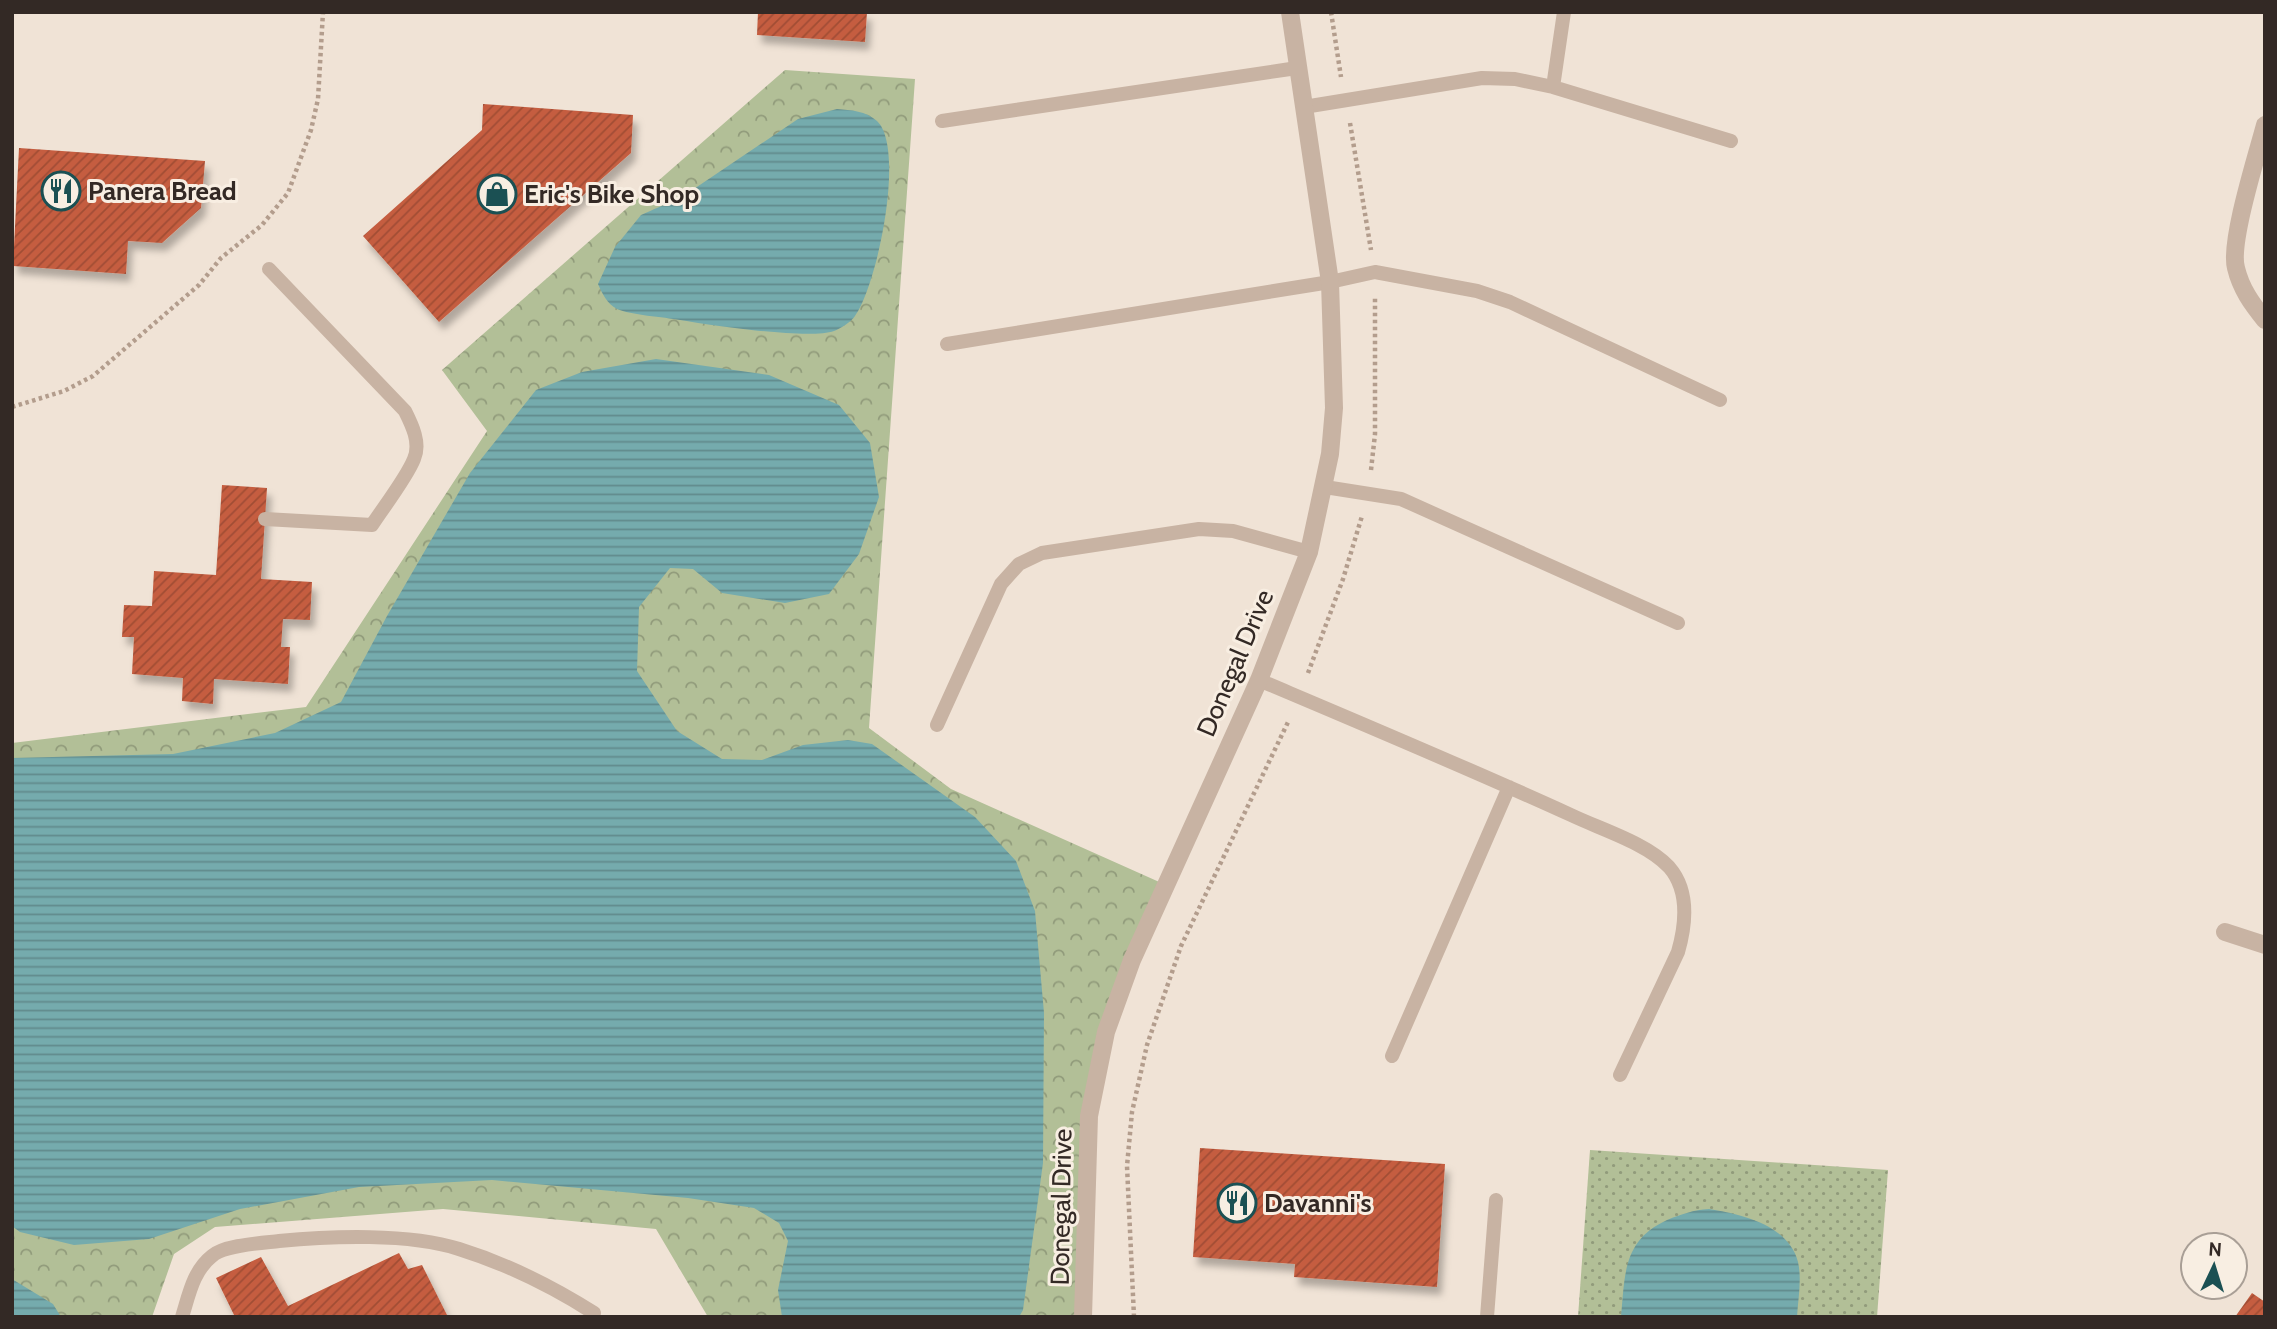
<svg xmlns="http://www.w3.org/2000/svg" width="2277" height="1329" viewBox="0 0 2277 1329" font-family="Cabin,sans-serif">
	<style>
		.grass { fill: url(#grass-dots) }
		.forest { fill: url(#forest-crowns) }
		.water { fill: url(#water-rules) }
		.building { fill: url(#building-hatch); filter: url(#shadow) }
		.lines { fill: none; stroke-linecap: round; stroke-linejoin: round }
		.path { stroke: #b39d8d; stroke-width: 4.5; stroke-dasharray: 3.5 3.5; stroke-linecap: butt }
		.service { stroke: #c8b3a3; stroke-width: 14 }
		.minor { stroke: #c8b3a3; stroke-width: 18 }
		.labels { text-anchor: middle; dominant-baseline: central; stroke-width: 6; stroke-linejoin: round; paint-order: stroke }
		.poi-label { font-size: 26px; font-weight: bold; fill: #332925; stroke: #f8eee2; text-anchor: start }
		.street-label { font-size: 26px; fill: #332925; stroke: #f8eee2 }
	</style>
	<defs>
		<pattern id="grass-dots" width="8" height="8" patternUnits="userSpaceOnUse" patternTransform="scale(1.75)"><rect width="8" height="8" fill="#b2bf97"/><path d="M2 2h.1M6 6h.1" fill="none" stroke="#919b7b" stroke-width="1.8" stroke-linecap="round"/></pattern>
		<pattern id="forest-crowns" width="20" height="18" patternUnits="userSpaceOnUse" patternTransform="scale(1.75)"><rect width="20" height="18" fill="#b2bf97"/><path d="M2 6a3 3 0 1 1 6 0M12 15a3 3 0 1 1 6 0" fill="none" stroke="#919b7b"/></pattern>
		<pattern id="water-rules" width="6" height="5" patternUnits="userSpaceOnUse" patternTransform="scale(1.75)"><rect width="6" height="5" fill="#75abad"/><path d="M0 2.5h6" fill="none" stroke="#618b8d"/></pattern>
		<pattern id="building-hatch" width="6" height="6" patternUnits="userSpaceOnUse" patternTransform="scale(1.75)"><rect width="6" height="6" fill="#c55d3f"/><path d="M-1 1l2-2M0 6l6-6M5 7l2-2" fill="none" stroke="#a14d35"/></pattern>
		<filter id="shadow"><feDropShadow dx="4.5" dy="8" stdDeviation="3.5" flood-color="#0004"/></filter>
	</defs>
	<rect width="100%" height="100%" fill="#f0e3d6"/>
	<!-- grass -->
	<path class="grass" d="M1590,1150L1888,1170L1877,1317H1578Z"/>
	<!-- forest -->
	<path class="forest" d="M785,70L915,79L869,728L951,789L1166,885L1132,960L1089,1116L1083,1317H708L656,1229L443,1209L215,1227L174,1254L152,1317H12V743L306,707L487,431L442,370Z"/>
	<!-- water -->
	<path class="water" d="M837,109C851,110 866,111 877,121C906,148 877,286 855,316C852,321 840,329 834,331C808,340 710,325 680,320C664,317 630,315 617,309C607,304 602,293 598,284L615,247L641,215L682,197L798,119Z
		M656,359L769,375L839,405L870,443L879,497L859,554L829,594L785,603L722,593L693,569L670,568L639,607L637,671L677,731L722,759L762,760L803,745L848,740L872,744L975,817L1016,861L1035,911L1044,1013L1043,1163L1023,1310L1019,1317H782L778,1290L788,1241L779,1223L754,1208L688,1198L492,1180L359,1187L240,1209L149,1239L74,1245L20,1232L12,1226V758L173,754L275,733L341,702L387,616L470,473L536,390L582,372Z
		M1709,1209C1741,1214 1789,1225 1798,1262C1802,1279 1798,1300 1797,1317H1621C1625,1274 1623,1240 1667,1220C1682,1214 1693,1210 1709,1209Z
		M12,1279L53,1304L61,1317H12Z"/>
	<!-- building -->
	<path class="building" d="M758,12H867L865,42L757,35Z
		M483,104L633,115L631,153L439,322L363,236L482,130Z
		M19,148L205,161L201,208L162,243L128,241L126,274L13,266Z
		M222,485L267,488L261,579L312,582L310,620L283,619L281,647H290L288,684L214,679L213,704L182,701L183,678L132,674L134,637H122L124,605L152,606L154,571L216,575Z
		M1200,1148L1445,1164L1437,1287L1294,1277L1295,1264L1193,1257Z
		M399,1253L408,1269L422,1265L448,1317H235L216,1278L261,1257L288,1306Z
		M2252,1293L2265,1302V1317H2235Z"/>
	<g class="lines">
		<!-- path -->
		<path class="path" d="M1331,12L1341,77
			M1350,123L1371,250
			M12,407L64,391L93,376L199,285L221,258L262,225L288,193L311,130L318,99L323,12
			M1371,470L1375,434V296
			M1308,673L1343,579L1362,516
			M1134,1317L1127,1166L1132,1112L1147,1045L1181,946L1289,720"/>
		<!-- service -->
		<path class="service" d="M1553,87L1564,12
			M1304,107L1482,78L1515,79L1553,87L1731,141
			M942,121L1297,68
			M947,344L1330,282L1375,272L1477,291L1510,302L1720,400
			M1325,487L1401,499L1678,623
			M265,519L372,525C383,508 407,477 414,459C421,443 412,425 405,411L269,269
			M1259,680C1363,724 1468,768 1571,815C1600,829 1647,843 1669,867C1690,891 1686,924 1678,952L1620,1075
			M937,725L1001,584L1019,564L1042,553L1199,529L1233,531L1309,552
			M1392,1056L1509,787
			M182,1317C189,1295 193,1271 212,1256C224,1245 262,1243 279,1241C331,1236 409,1233 459,1249C507,1264 553,1287 594,1313
			M1487,1317L1496,1200"/>
		<!-- minor -->
		<path class="minor" d="M2265,125C2257,155 2229,243 2236,268C2241,289 2252,304 2265,320
			M2225,932L2265,945
			M1083,1317L1089,1116L1106,1032L1132,960L1259,680L1309,552L1330,454L1334,408L1330,282L1290,12"/>
	</g>
	<!-- icons -->
	<defs>
		<symbol id="restaurant-ring" viewBox="-11 -11 22 22"><circle r="9.5" fill="#f8eee2" stroke="#1b5053" stroke-width="1.5"/><path d="M-5-6h1v4h1v-4h1v4h1v-4h1v5L-1.5 .5V6h-2V.5L-5-1ZM5-6V6H3V1.5H1.5Q1.5-4 5-6Z" fill="#1b5053"/></symbol>
		<symbol id="shop-ring" viewBox="-11 -11 22 22"><circle r="9.5" fill="#f8eee2" stroke="#1b5053" stroke-width="1.5"/><path d="M-5-2.5h2.3a2.7 3.5 0 0 1 5.4 0H5L5.5 6h-11ZM-1.5-2.5h3a1.5 2.3 0 0 0-3 0Z" fill="#1b5053"/></symbol>
	</defs>
	<g fill-rule="evenodd">
		<use href="#restaurant-ring" x="39" y="169" width="44" height="44"/>
		<use href="#shop-ring" x="475" y="172" width="44" height="44"/>
		<use href="#restaurant-ring" x="1215" y="1181" width="44" height="44"/>
	</g>
	<g class="labels">
		<!-- poi labels -->
		<g class="poi-label">
			<text x="88" y="191">Panera Bread</text>
			<text x="524" y="194">Eric's Bike Shop</text>
			<text x="1264" y="1203">Davanni's</text>
		</g>
		<!-- street labels -->
		<g class="street-label">
			<text transform="translate(1235 663) rotate(-67)">Donegal Drive</text>
			<text transform="translate(1061 1207) rotate(-89)">Donegal Drive</text>
		</g>
	</g>
	<!-- border -->
	<rect width="2277" height="1329" fill="none" stroke="#332925" stroke-width="28"/>
	<!-- north arrow -->
	<g transform="translate(2214 1266) rotate(4)"><circle r="33" fill="#f8eee2" stroke="#a99f96" stroke-width="2"/>
	<path d="M0-5L12 26L0 18L-12 26Z" fill="#1b5053"/>
	<text y="-10" font-size="19" font-weight="bold" text-anchor="middle" fill="#332925">N</text>
	</g>
</svg>
